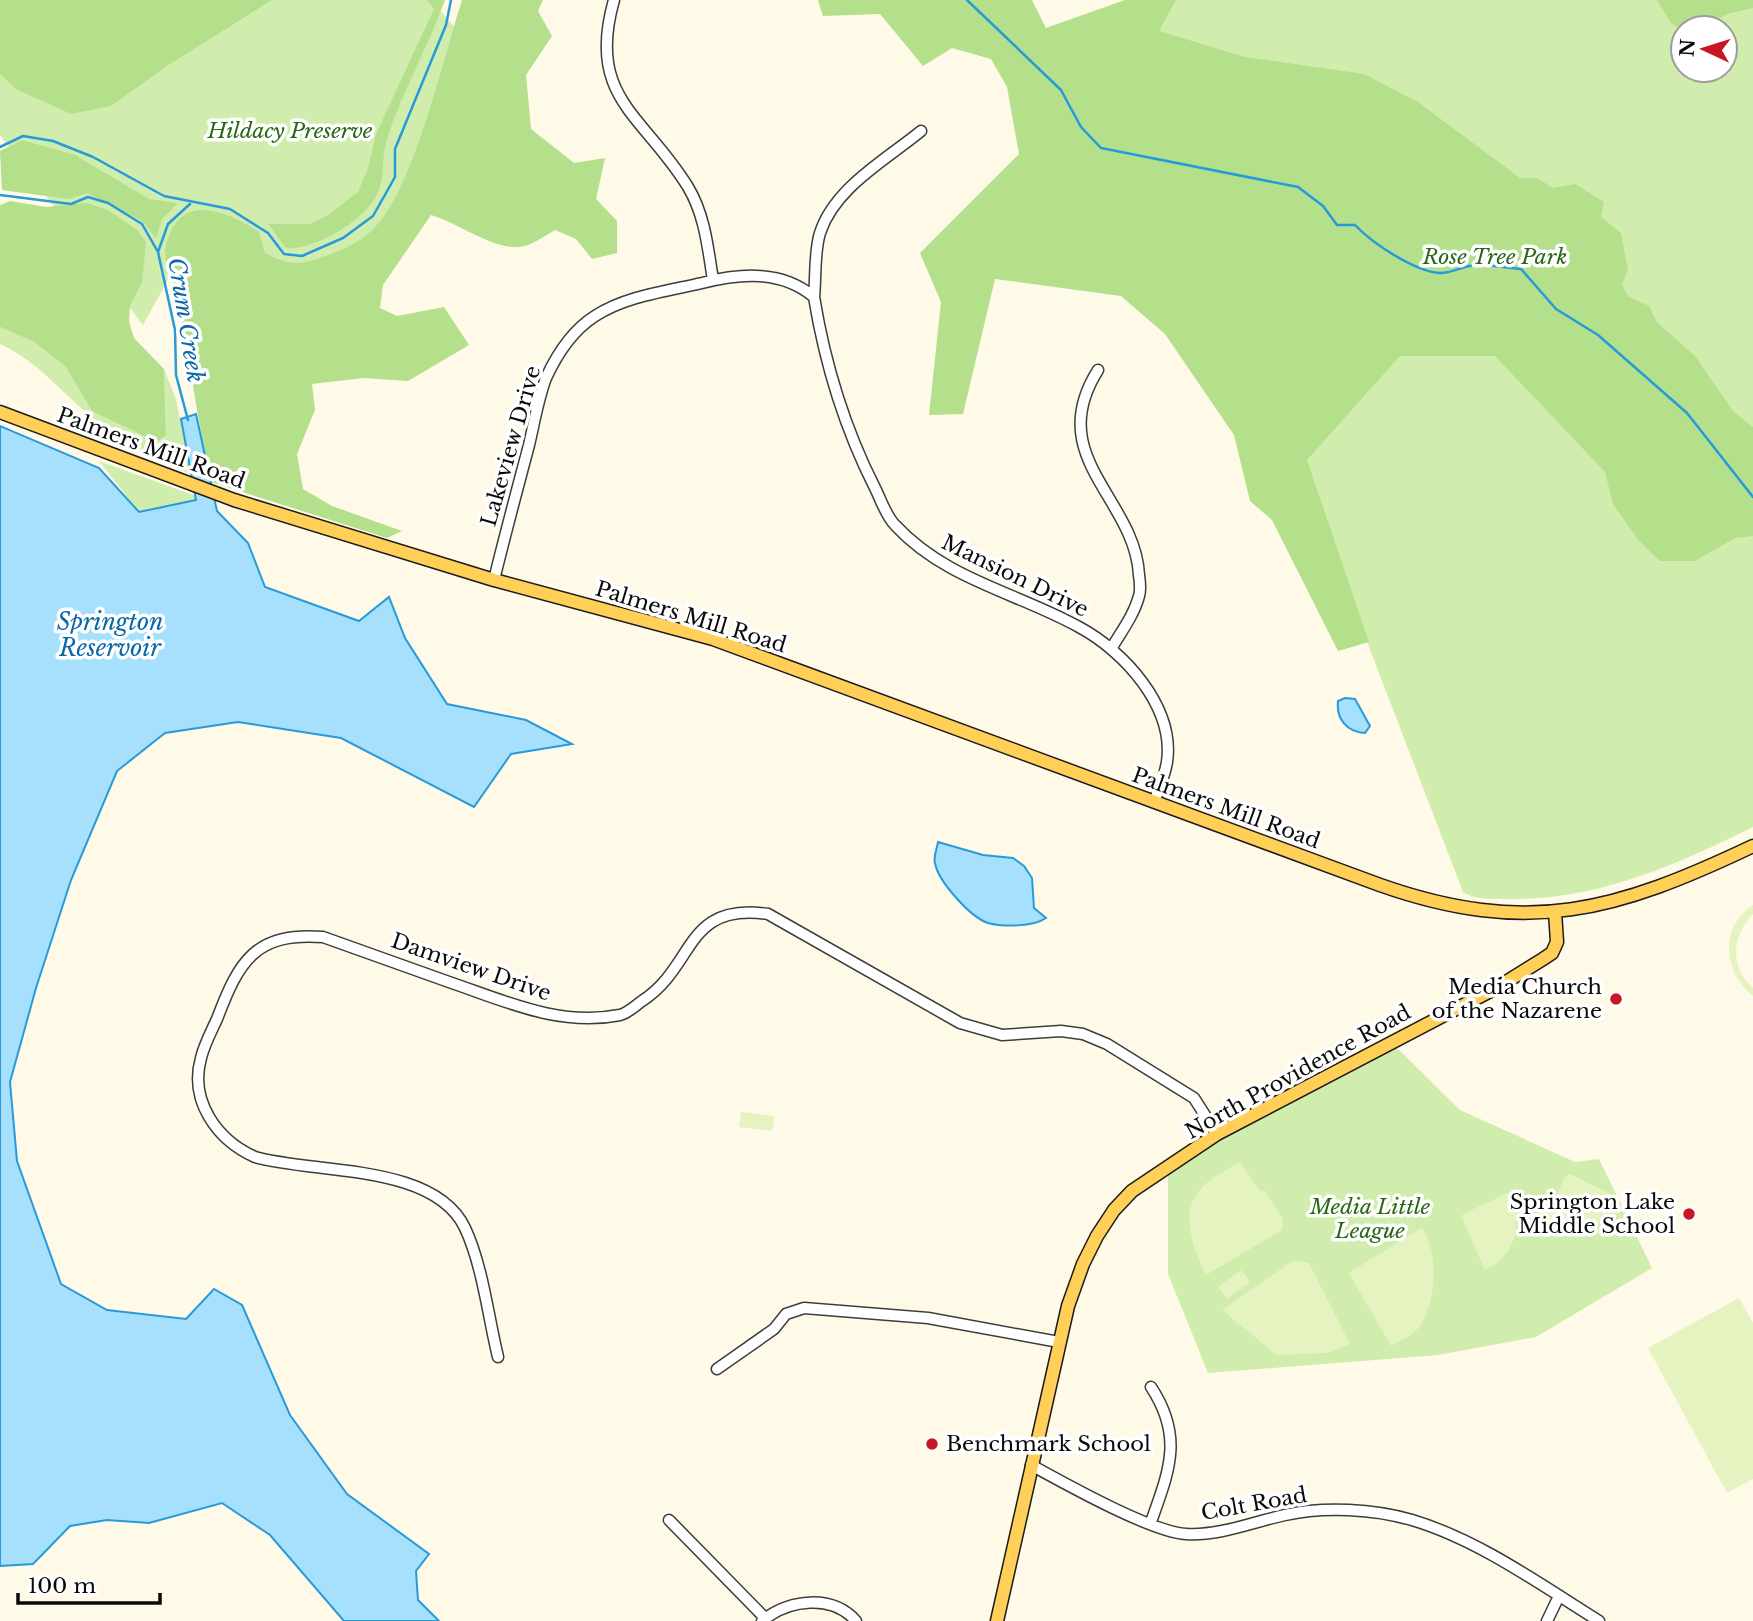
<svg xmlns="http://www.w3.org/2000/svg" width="1753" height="1621" viewBox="0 0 1753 1621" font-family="'Libre Baskerville',serif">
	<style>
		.green { fill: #d1edad; fill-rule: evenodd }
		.forest { fill: #b4df8b }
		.pitch { fill: #e4f3c0 }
		.water { fill: #a6e0fd; stroke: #269adb; stroke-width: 2 }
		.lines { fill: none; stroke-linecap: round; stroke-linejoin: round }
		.stream { stroke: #269adb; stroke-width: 2.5 }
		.minor-casing { stroke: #3d3d3d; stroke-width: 13 }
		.major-casing { stroke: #1b1b1b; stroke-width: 15 }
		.minor { stroke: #fff; stroke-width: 10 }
		.major { stroke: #ffcf57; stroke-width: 12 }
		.poi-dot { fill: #c71625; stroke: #fff; stroke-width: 2.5 }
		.labels { text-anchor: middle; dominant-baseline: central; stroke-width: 7; stroke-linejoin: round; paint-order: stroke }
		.park-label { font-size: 21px; font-style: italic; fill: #2a6715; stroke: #fff }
		.street-label { font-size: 21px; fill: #0a0a0a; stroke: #fff }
		.poi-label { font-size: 21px; fill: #0a0a0a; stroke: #fff; text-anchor: end }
		.water-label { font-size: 23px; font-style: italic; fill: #0968a6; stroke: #fff }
	</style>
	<rect width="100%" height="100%" fill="#fff9e7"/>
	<!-- green -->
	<path class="green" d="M0,0H431L463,37L422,196L307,280L197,227L143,325L0,135Z
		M1156,0H1753V827C1676,865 1598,900 1509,899C1493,898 1477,901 1463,892L1134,34ZM1683,28H1725V70H1683Z
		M0,327L34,342L65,366L92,411L166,435L164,369L176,399L191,474C163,465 117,437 93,418C59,391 42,364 0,344Z
		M99,461L196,496L197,501L139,512Z
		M1396,1047L1460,1110L1575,1162L1599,1159L1652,1268L1536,1337L1438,1355L1208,1373L1168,1274V1167Z"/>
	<!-- forest -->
	<path class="forest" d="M0,0H272L170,64L111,106L71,114L16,89L0,74Z
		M427,0H445C428,47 402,92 387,139C380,161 387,181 373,201C359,223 312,251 286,248L268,224H310L328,215L358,192L368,168L376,134L434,9Z
		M462,0H543L538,11L552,36L526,75L531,129L574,163L605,158L596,199L617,221V253L592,259L576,239L555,230C546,235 535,243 525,246C496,253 460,223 431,215L383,285L380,308L397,316L444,307L469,345L408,381L364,378L312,384L315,410L297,454L303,489L332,506L402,531L387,538L211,482C197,419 189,355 176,292C173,277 162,263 166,246C179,191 225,210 259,232L265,253C292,267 302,265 331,254C348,247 364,240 376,226C414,187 444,56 462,0Z
		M818,0H1032L1046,28L1125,0H1176L1159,31L1245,57L1364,74L1418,102L1520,178H1537L1553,188L1575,184L1604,202L1601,217L1621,233L1628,270L1622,285L1628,296L1649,306L1657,322L1695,356L1733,411L1753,427V536L1735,538L1695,561H1660L1639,541L1613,504L1605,472L1495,356H1400L1307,460L1369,642L1338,651L1272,520L1250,501L1234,435L1165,334L1121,296L995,279L963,414L929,415L941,302L920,253L1019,154L1007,87L991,59L952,48L923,66L880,14L823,16Z
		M1657,0H1753V8L1727,14L1703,28H1683V31L1671,23Z
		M22,140L75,155L149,199L178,203L162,219L156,238L141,220L87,193L68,199L2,190L0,151Z
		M10,201L46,207L87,203L108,210L137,230L146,242L142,282L130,306L129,322L134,338L164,369L166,435L157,442L92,411L65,366L34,342L0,327V205Z"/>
	<!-- pitch -->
	<path class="pitch" d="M1753,905V914C1733,935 1728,966 1753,988V996C1724,973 1718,927 1753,905Z
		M741,1112L774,1116L772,1131L739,1127Z
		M1240,1162L1260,1191H1265L1283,1219L1282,1230L1206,1275C1195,1253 1179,1214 1199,1191C1209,1178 1226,1170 1240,1162Z
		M1570,1174L1613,1195C1604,1232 1579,1240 1545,1225L1564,1178Z
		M1512,1191C1521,1225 1519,1252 1485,1270L1462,1218L1463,1214Z
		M1422,1227C1438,1252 1437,1297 1422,1323C1416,1334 1402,1340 1391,1346L1349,1273Z
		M1294,1260L1309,1263L1350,1344L1327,1353L1277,1355L1222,1310Z
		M1241,1270L1250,1282L1227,1299L1218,1287Z
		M1739,1298L1753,1323V1479L1727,1493L1648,1348Z"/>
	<!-- water -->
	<path class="water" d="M196,414L217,511L248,543L265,587L359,621L389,597L405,638L447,704L526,720L572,744L511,754L474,807L341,738L238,722L165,733L117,771L71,880L36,988L10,1082L17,1161L61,1284L107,1310L186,1319L214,1289L242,1305L290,1415L347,1494L429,1554L416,1571L418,1600L439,1621H344L270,1535L222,1503L149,1523L107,1520L70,1526L33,1564L0,1566V426L99,468L139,512L196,500L181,419Z
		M1345,698L1355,699L1370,726L1365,733C1347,732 1336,719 1338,701Z
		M938,842L983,855L1013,858L1024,866L1032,878L1034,908L1046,918C1033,927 1003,927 988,923C970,917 938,881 935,863C933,857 937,849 938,842Z"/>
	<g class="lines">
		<!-- stream -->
		<path class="stream" d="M967,0L1061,90L1081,127L1101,148L1298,187L1323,206L1337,225H1355C1372,243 1414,271 1439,273C1451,274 1464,265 1477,265C1491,264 1506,268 1521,269L1556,309L1598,335L1687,413L1753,497
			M0,147L23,136L53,141L93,157L164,196L230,209L268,233L284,254L302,256L343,238L373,216L395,177V149L446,25L451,0
			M0,195L71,204L88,197L108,203L142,224L158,252
			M188,420L176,375L175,330L158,252L168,224L190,204"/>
		<defs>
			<path id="minor" d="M614,0C586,98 644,115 688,187C705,215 708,249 713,280
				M814,297C825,364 844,427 875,488C881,500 886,516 895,525C946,580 1016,592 1079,627C1124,651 1175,707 1167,762C1165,775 1159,789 1154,802
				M1098,370C1043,457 1135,498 1139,575C1140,582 1141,590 1139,596C1134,615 1121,632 1111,649
				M494,580C505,535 517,490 529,445C534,424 538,399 546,378C557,354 573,330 595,316C626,296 667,291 702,283C741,273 782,270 814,297C816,277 814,252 820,233C834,188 887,159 921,131
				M498,1357C488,1316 483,1267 465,1228C434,1163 315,1174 255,1157C217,1140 189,1101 201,1058C204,1045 211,1032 217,1019C239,961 255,932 323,937C365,952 407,967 449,982C505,1001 559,1027 620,1015C628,1013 635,1006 642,1001C696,966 684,902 768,914L960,1023L1002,1035L1061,1031L1083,1034L1107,1044L1194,1098L1217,1134
				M717,1369L774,1329L786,1314L804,1308L928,1318L1059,1342
				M1031,1465C1064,1483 1151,1532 1186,1534C1220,1536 1252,1522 1285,1515C1324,1506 1374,1509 1412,1520C1479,1540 1541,1585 1599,1621
				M669,1520L765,1618
				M1151,1522C1169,1471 1184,1437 1151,1387
				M762,1621C789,1599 832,1594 856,1621
				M1547,1621L1559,1596"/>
			<path id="major" d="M0,412L234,500L494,580L713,639L1380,885C1528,937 1616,911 1753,846
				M997,1621L1068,1306L1083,1264L1097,1236L1114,1210L1132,1191L1217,1134L1498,987L1543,959L1552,953L1557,942L1555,912"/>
		</defs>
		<!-- minor casing -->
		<use href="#minor" class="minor-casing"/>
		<!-- major casing -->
		<use href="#major" class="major-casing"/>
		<!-- minor -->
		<use href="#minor" class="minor"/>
		<!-- major -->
		<use href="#major" class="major"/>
	</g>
	<!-- markers -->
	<g class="poi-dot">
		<circle cx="1616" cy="999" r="7"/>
		<circle cx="1689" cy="1214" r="7"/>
		<circle cx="932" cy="1444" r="7"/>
	</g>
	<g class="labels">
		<!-- park labels -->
		<g class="park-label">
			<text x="290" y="131">Hildacy Preserve</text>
			<text x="1495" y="257">Rose Tree Park</text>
			<text x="1370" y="1207">Media Little<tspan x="1370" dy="24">League</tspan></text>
		</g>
		<!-- street labels -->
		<g class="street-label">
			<text transform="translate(511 446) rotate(-74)">Lakeview Drive</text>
			<text transform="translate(151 448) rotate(20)">Palmers Mill Road</text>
			<text transform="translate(1015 576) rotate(26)">Mansion Drive</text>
			<text transform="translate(691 617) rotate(17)">Palmers Mill Road</text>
			<text transform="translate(1226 808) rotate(20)">Palmers Mill Road</text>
			<text transform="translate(471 967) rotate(19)">Damview Drive</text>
			<text transform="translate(1298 1072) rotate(-29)">North Providence Road</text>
			<text transform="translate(1254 1504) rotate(-10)">Colt Road</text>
		</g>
		<!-- poi labels -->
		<g class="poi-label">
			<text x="1602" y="987">Media Church<tspan x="1602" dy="24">of the Nazarene</tspan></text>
			<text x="1675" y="1202">Springton Lake<tspan x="1675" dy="24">Middle School</tspan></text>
			<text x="946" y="1444" text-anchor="start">Benchmark School</text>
		</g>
		<!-- water labels -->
		<g class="water-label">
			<text transform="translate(186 320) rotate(81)">Crum Creek</text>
			<text x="110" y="622">Springton<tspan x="110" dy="26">Reservoir</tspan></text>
		</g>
	</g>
	<!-- north arrow -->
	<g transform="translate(1704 49) rotate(274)"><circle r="33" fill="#ffffff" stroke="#9d9d9d" stroke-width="2"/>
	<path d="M0-5L12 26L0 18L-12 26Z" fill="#c71625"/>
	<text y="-10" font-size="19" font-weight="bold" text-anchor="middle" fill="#0a0a0a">N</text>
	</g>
	<!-- scale -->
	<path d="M18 1593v10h142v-10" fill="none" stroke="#0a0a0a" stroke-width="3.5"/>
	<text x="28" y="1593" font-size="21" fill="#0a0a0a" stroke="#ffffff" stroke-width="5" paint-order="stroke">100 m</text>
</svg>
